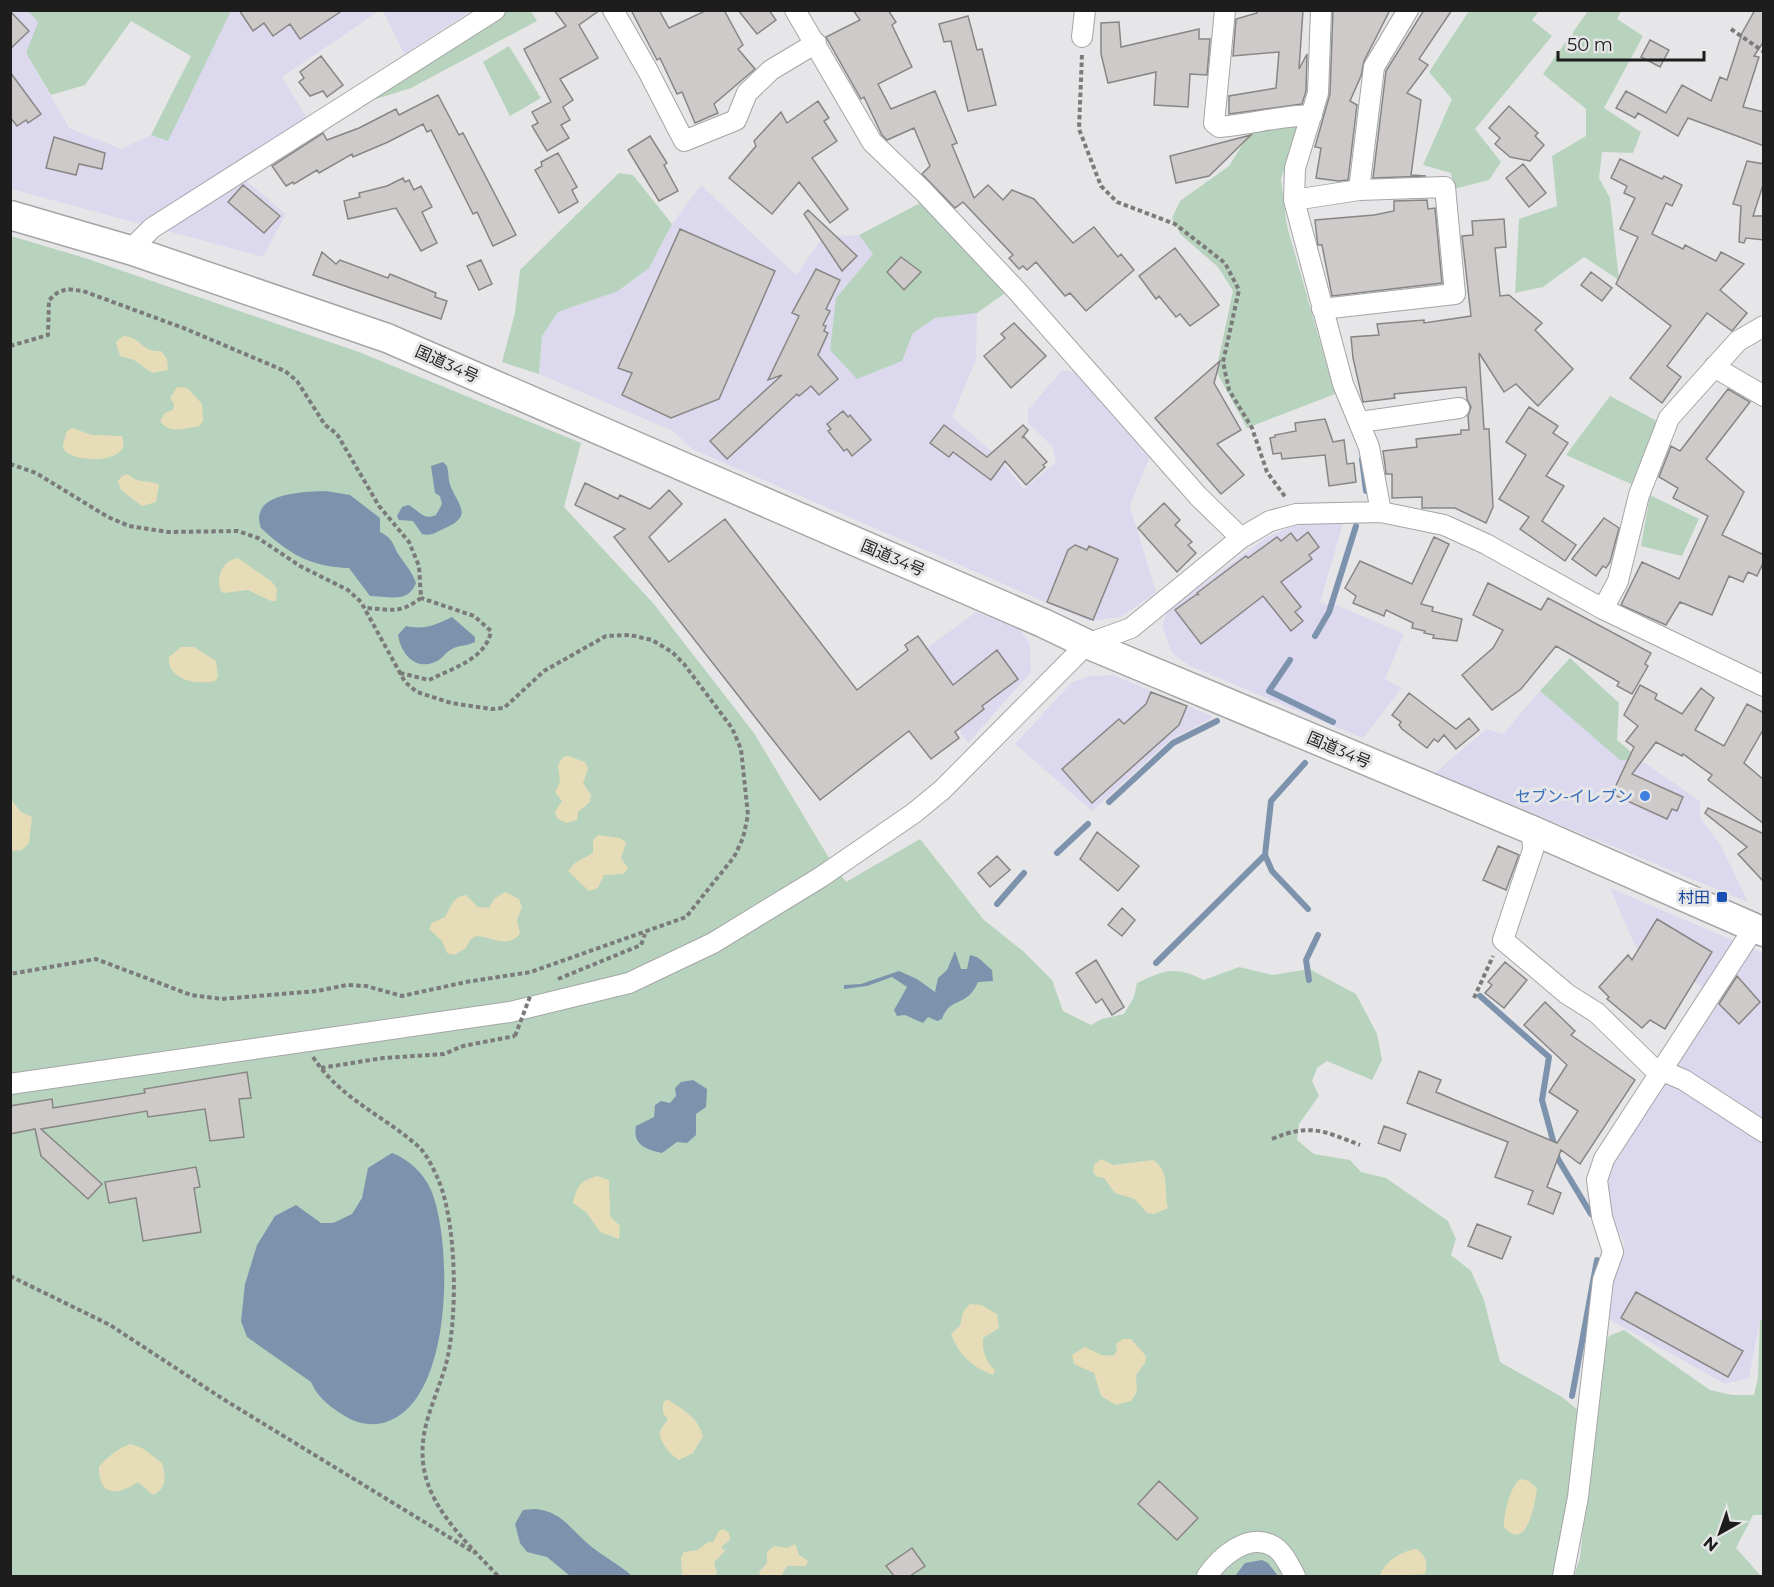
<svg xmlns="http://www.w3.org/2000/svg" width="1774" height="1587" viewBox="0 0 1774 1587" font-family="Montserrat,'Noto Sans JP',sans-serif">
	<style>
		.commercial { fill: #dcd9ef }
		.green { fill: #b8d3bd }
		.sand { fill: #e6ddb8 }
		.water { fill: #7c92ad }
		.lines { fill: none; stroke-linecap: round; stroke-linejoin: round }
		.stream { stroke: #7c92ad; stroke-width: 6 }
		.building { fill: #cdcac9; stroke: #888685; stroke-width: 1.5 }
		.minor-casing { stroke: #a4a5a7; stroke-width: 22 }
		.highway-casing { stroke: #a4a5a7; stroke-width: 31 }
		.path { stroke: #7b7b7c; stroke-width: 4; stroke-dasharray: 4.5 3; stroke-linecap: butt }
		.minor { stroke: #fff; stroke-width: 20 }
		.highway { stroke: #fff; stroke-width: 28 }
		.path-bridge { stroke: #7b7b7c; stroke-width: 4; stroke-dasharray: 4.5 3; stroke-linecap: butt }
		.shop-dot { fill: #3f7fe0; stroke: #e6e6e8; stroke-width: 2 }
		.transit-dot { fill: #1a4fb4; stroke: #e6e6e8; stroke-width: 2 }
		.labels { text-anchor: middle; dominant-baseline: central; stroke-width: 6; stroke-linejoin: round; paint-order: stroke }
		.street-label { font-size: 16px; fill: #1d1d1e; stroke: #e6e6e8 }
		.shop-label { font-size: 16px; fill: #366cbe; stroke: #e6e6e8; text-anchor: end }
		.transit-label { font-size: 16px; fill: #164399; stroke: #e6e6e8; text-anchor: end }
	</style>
	<rect width="100%" height="100%" fill="#e6e6e8"/>
	<!-- commercial -->
	<path class="commercial" d="M10,11H28L38,22L26,53L69,128L121,149L151,135L168,140L231,11H379L282,77L307,118L244,179L286,214L263,257L11,189Z
		M383,11H471L404,54Z
		M701,185L796,275L823,237L859,235L873,254L836,298L902,361L913,333L935,318L977,313L976,360L952,417L998,457L1024,489L1056,462L1052,446L1028,423V410L1062,370L1076,373L1149,458L1130,506L1156,592L1121,617L1089,621L692,449L673,431L539,374L542,336L558,312L618,291L649,268L672,224Z
		M1343,523L1320,603L1336,605L1404,634L1385,679L1402,688L1363,738L1190,666L1172,653L1162,626L1168,610L1267,537L1298,524Z
		M976,612L1019,628L1030,644L1031,672L968,743L910,661Z
		M1113,675L1214,717L1170,740L1092,811L1015,744L1071,683L1089,676Z
		M1540,691L1620,760L1642,761L1700,801V818L1721,846L1748,902L1435,773L1486,729L1503,734Z
		M1610,888L1763,953V1122L1659,1057L1702,987L1635,946Z
		M1663,1082L1685,1086L1763,1139V1320L1760,1321L1749,1378L1725,1384L1607,1318L1613,1276L1625,1244L1606,1209V1172Z"/>
	<!-- green -->
	<path class="green" d="M28,11H231L168,141L151,135L191,56L131,21L85,85L51,95L26,53L38,22Z
		M503,11H531L537,21L411,88L354,106Z
		M1469,11H1539L1532,20L1552,36L1475,129L1501,162L1489,180L1454,189L1451,173L1423,165L1452,99L1429,72Z
		M1588,11H1621L1617,19L1643,36L1604,108L1641,132L1633,153L1602,152L1599,178L1610,198L1619,280L1584,257L1543,287L1515,293L1519,219L1557,206L1552,156L1586,136V109L1543,74Z
		M509,46L541,98L510,116L483,62Z
		M1300,120L1281,179L1287,226L1335,394L1247,428L1216,371L1233,291L1218,267L1180,234L1172,218L1180,201L1229,166L1251,131Z
		M619,173L633,175L672,224L649,268L618,291L558,312L542,336L539,374L502,362L515,313L520,270Z
		M922,202L1008,291L977,313L935,318L913,333L902,361L857,379L830,350L836,298L873,254L859,235Z
		M11,236L85,258L359,352L581,443L564,507L653,603L754,733L829,858L846,882L920,839L983,919L1024,952L1052,980L1063,1011L1091,1025L1102,1019L1124,1014L1134,997L1137,983C1165,969 1177,966 1204,980L1239,967L1273,975L1309,969L1356,994L1377,1034L1382,1060L1372,1080L1327,1061L1317,1068L1312,1081L1319,1096L1299,1124L1297,1140L1314,1154L1350,1160L1361,1172L1386,1178L1448,1221L1456,1239L1451,1255L1471,1271L1484,1300L1500,1362L1562,1397L1578,1410L1566,1523L1557,1550L1556,1576H11Z
		M1610,396L1657,421L1633,485L1566,455Z
		M1650,495L1699,519L1682,556L1641,546Z
		M1570,658L1619,703L1617,740L1642,761L1620,760L1540,691Z
		M1760,1320H1763V1515H1753L1736,1548L1761,1576H1574L1580,1558L1601,1355L1609,1336L1624,1330L1710,1390L1732,1395H1754L1758,1377Z"/>
	<!-- sand -->
	<path class="sand" d="M123,336C142,337 141,353 161,351L167,359L168,370L152,373L134,360L120,356L116,342Z
		M177,387L187,388L202,404L203,421L199,426C185,428 170,435 160,421L165,413L173,410L174,404L170,398Z
		M72,428L92,435L122,436C135,466 64,464 63,446C63,442 66,437 66,432Z
		M128,474C138,485 150,479 159,485L156,502L142,506L121,490L118,481L122,476Z
		M238,558L272,582L277,589L276,601H271L248,590L223,593L220,589C217,575 222,561 238,558Z
		M181,647H194L216,661L218,677L215,681C197,685 167,680 169,657Z
		M568,756L585,762L588,769L583,783L591,795L590,802L578,812L577,820L566,823L557,818L555,812L562,801L555,792L560,782L558,765L563,757Z
		M10,798L21,812L32,817L29,843L22,850L11,851Z
		M598,835L620,838L626,843L621,858L628,868L623,874L604,875L598,888L589,891L568,871L575,863L593,853V840Z
		M505,892L519,899L522,907L517,920L520,934C506,949 494,937 476,936L470,940L466,948L454,955L447,953L442,941L429,929L432,923L445,917C452,906 451,898 466,895L478,907L489,908L494,899Z
		M1101,1159L1113,1165L1153,1160C1171,1172 1163,1190 1168,1208L1154,1214L1147,1213L1135,1199L1115,1193L1104,1178L1097,1177L1093,1172L1094,1165Z
		M597,1176L609,1180L610,1216L620,1226L619,1239L600,1232L586,1212L573,1203C577,1186 580,1181 597,1176Z
		M970,1304L981,1305L997,1314L999,1328L983,1338C982,1350 986,1363 995,1370L993,1375C971,1366 960,1356 951,1334L960,1326L963,1312Z
		M1123,1339H1131L1146,1356L1145,1363L1136,1375L1137,1392L1131,1401L1116,1405L1101,1396L1094,1373L1074,1364L1072,1355L1085,1347L1101,1355L1113,1356L1117,1351L1116,1344Z
		M667,1399C683,1410 697,1416 703,1436L693,1453L679,1460C672,1456 658,1441 660,1432C661,1428 666,1423 668,1419L663,1413V1403Z
		M131,1444L142,1448L162,1463C166,1477 167,1488 153,1495L138,1482C119,1495 99,1498 99,1467C105,1459 121,1446 131,1444Z
		M1520,1479L1529,1481L1537,1488C1535,1504 1527,1553 1504,1527C1503,1515 1511,1485 1520,1479Z
		M723,1529L729,1533L730,1540L721,1547L725,1551L714,1562L717,1573L714,1576H682L681,1558L684,1552L698,1550L708,1542H713L719,1531Z
		M795,1544L799,1555L808,1561L806,1566H787L781,1576H760L759,1572L767,1563V1552L774,1546L788,1548Z
		M1417,1549C1426,1557 1428,1562 1425,1574L1380,1576C1384,1562 1402,1550 1417,1549Z"/>
	<!-- water -->
	<path class="water" d="M443,462L447,466C449,473 448,479 450,485C459,507 474,516 443,529C434,533 432,536 422,534L413,521L399,520L397,516L402,507L408,505C419,510 423,521 436,515L442,504L440,496L435,493L431,466Z
		M326,491L350,495L380,518V532C395,539 392,546 401,558C407,567 412,572 416,583C408,604 388,596 370,596L349,568C311,567 289,554 261,528C248,492 305,492 326,491Z
		M452,617L475,637V642C467,646 459,645 452,649C446,652 443,658 437,661C416,672 401,654 398,635L406,626C425,630 435,625 452,617Z
		M955,951L961,969H967L970,955C981,957 984,964 992,970L993,981L978,982C967,1008 950,996 942,1019L937,1021L928,1017L923,1023L905,1015L897,1016L894,1010L907,987L892,977L867,986L844,989V985L861,984L899,971L917,979L935,992L938,978L947,970Z
		M693,1080L707,1089L706,1107L696,1114V1135L687,1143L677,1142L662,1153C647,1150 632,1145 636,1126L654,1117L655,1105L661,1101L670,1103L676,1096L675,1088L681,1082Z
		M392,1153C408,1159 424,1173 431,1190C453,1242 453,1397 389,1421C376,1426 363,1425 350,1419C334,1410 318,1399 311,1382L247,1337L241,1321L245,1284L257,1245L275,1216L296,1205L321,1223H333L352,1214L362,1198L368,1168Z
		M535,1509C563,1511 573,1533 593,1548C606,1558 620,1565 632,1576H570L547,1557L527,1552L520,1543L515,1524L523,1510Z
		M1262,1560L1268,1563L1278,1576H1235L1245,1563Z"/>
	<g class="lines">
		<!-- stream -->
		<path class="stream" d="M1362,459L1366,491
			M1315,636L1329,612L1356,526
			M1290,660L1269,691L1333,722
			M1305,763L1271,801L1265,855L1272,871L1308,909
			M1109,802L1173,743L1217,721
			M1057,853L1088,824
			M997,904L1024,873
			M1156,963L1265,855
			M1309,980L1306,960L1318,935
			M1480,996L1549,1057L1542,1100L1558,1159L1591,1214
			M1572,1396L1597,1260"/>
	</g>
	<!-- building -->
	<path class="building" d="M239,10H343L300,39L290,24L273,36L264,23L253,31Z
		M554,10H600L579,25L598,58L560,79L573,100L563,107L570,120L561,125L569,138L547,151L532,126L538,123L532,112L551,102L524,49L566,26Z
		M631,10H659L669,28L707,10H724L743,45L738,49L755,69L714,104L718,113L695,123L682,92L677,94L660,58L657,60Z
		M738,10H769L776,20L757,34Z
		M853,10H888L896,22L892,25L912,67L878,84L891,109L935,91L957,143L952,145L974,198L988,185L1003,200L1012,190L1034,199L1073,243L1094,227L1118,257L1121,254L1134,270L1086,311L1070,293L1065,296L1036,262L1027,270L1023,266L1019,269L1009,258L1013,255L963,202L955,208L922,174L930,166L914,128L887,140L882,135L864,97L861,99L826,37L860,20Z
		M1256,10H1303L1299,69L1307,54L1306,91L1302,104L1229,114V96L1276,88L1279,52L1233,56L1236,19L1257,13Z
		M1333,10H1390L1364,61L1361,76L1350,101L1357,105L1348,180L1338,181L1316,178L1321,148L1315,147L1330,94Z
		M1424,10H1452L1419,59L1428,65L1407,93L1421,100L1411,175L1426,176L1373,178L1386,71Z
		M1755,10H1764V41L1754,56L1759,57L1743,107L1764,112V146L1688,118L1678,136L1638,113L1635,118L1616,108L1626,91L1666,113L1682,85L1711,101L1720,77L1727,80L1742,33Z
		M10,11L29,31L10,49Z
		M968,16L977,50L982,49L996,105L968,111L951,41L944,42L939,24Z
		M1119,22L1121,47L1199,29V39H1210L1207,75L1190,74L1188,107L1154,105L1156,72L1108,83L1101,54V23Z
		M1650,40L1669,50L1660,67L1641,57Z
		M321,56L343,85L327,97L323,91L310,96L299,82L304,78L300,72Z
		M10,72L41,114L28,123L26,120L17,126L10,117Z
		M438,95L459,135L463,133L516,235L493,246L477,212L473,214L431,130L427,132L423,124L388,142L353,157L352,154L319,173L317,170L294,184L293,182L286,186L272,166L323,133L327,140L359,128L396,109L399,115Z
		M818,101L829,118L824,121L837,141L812,158L848,209L830,223L799,182L772,214L729,178L756,146L754,141L781,112L787,123Z
		M1509,106L1538,133L1535,136L1544,145L1530,161L1510,157L1495,144L1500,138L1489,128Z
		M1251,135L1209,176L1176,183L1170,156Z
		M650,136L667,163L664,165L678,191L659,201L628,150Z
		M54,137L105,153L102,169L79,164L76,175L46,168Z
		M558,153L577,187L572,190L578,202L559,213L535,170L542,166L541,162Z
		M1620,159L1662,179L1664,176L1682,185L1672,206L1666,203L1652,234L1683,249L1685,245L1716,261L1721,252L1744,264L1720,290L1747,313L1732,331L1707,313L1667,366L1681,377L1662,403L1630,378L1671,326L1616,284L1638,237L1620,229L1635,198L1624,193L1627,186L1611,178Z
		M1747,161L1764,164V182L1753,216H1764V240L1746,238L1744,243L1739,242L1741,206L1733,204Z
		M1523,164L1546,193L1529,207L1506,178Z
		M403,178L405,182L409,180L414,190L421,186L432,207L422,212L437,243L421,251L396,208L348,219L344,201L360,197L359,193L387,186Z
		M243,185L280,216L264,233L228,202Z
		M1427,200L1428,209L1435,208L1442,283L1332,296L1322,245H1318L1317,239L1315,220L1374,215L1394,211V201Z
		M808,210L857,256L842,271L804,214Z
		M1504,219L1506,247L1495,248L1500,296L1509,295L1542,323L1535,330L1573,369L1538,406L1516,384L1504,392L1479,353L1484,429H1489L1493,507L1486,523L1455,508H1422V497L1392,498V474H1386L1385,465L1383,451L1417,447L1416,439L1461,434V430H1469L1468,416L1471,407L1467,399L1466,387L1394,394L1395,398L1363,402L1353,358L1351,337L1379,335L1377,324L1424,320V323L1471,316L1462,236L1473,235L1472,221Z
		M680,229L775,271L719,399L671,418L622,395L632,373L618,368Z
		M1175,248L1219,305L1190,326L1180,314L1176,317L1159,296L1156,299L1139,276Z
		M322,252L336,264L340,260L388,278L390,274L436,293L435,297L447,301L441,319L313,275Z
		M901,257L921,272L904,290L887,272Z
		M481,260L492,284L479,290L467,266Z
		M816,269L840,280L826,309L830,311L823,325L826,326L824,331L828,333L818,355L838,379L819,395L811,386L799,396L797,394L727,459L710,441L782,375L768,380L799,316L792,313Z
		M1591,272L1612,288L1602,301L1581,285Z
		M1014,323L1046,356L1011,388L984,356L1005,338L1001,334Z
		M1220,361L1214,383L1241,430L1217,444L1244,475L1221,494L1155,418Z
		M1728,389L1750,402L1706,459L1744,492L1722,535L1764,555V561L1757,576L1748,572L1743,582L1729,576L1712,615L1680,602L1666,625L1621,605L1642,562L1679,579L1708,516L1673,498L1678,488L1659,477L1671,446L1680,451Z
		M1529,407L1558,426L1553,433L1568,443L1546,476L1564,486L1542,521L1576,545L1565,561L1520,529L1529,517L1499,499L1526,455L1506,442Z
		M843,411L848,417L850,415L871,440L852,456L847,449L844,451L828,431L831,429L827,424Z
		M1325,419L1333,442L1344,440L1347,464L1354,463L1356,482L1329,486L1325,455L1282,459L1281,453L1273,454L1270,438L1275,437V435L1296,431L1295,423Z
		M944,425L987,457L1023,425L1028,430L1022,438L1024,437L1047,462L1043,465L1045,467L1026,485L1005,461L991,480L953,452L949,457L930,443Z
		M585,483L618,499L620,495L650,509L669,490L682,504L649,537L669,562L725,519L857,690L908,650L905,645L918,636L953,685L997,650L1018,679L982,706L984,709L955,732L959,738L931,759L909,731L820,800L614,537L625,529L575,505Z
		M1164,503L1180,520L1175,525L1192,542L1188,545L1196,553L1177,572L1138,528Z
		M1604,518L1619,528L1610,562L1606,568L1603,566L1596,576L1572,559Z
		M1308,532L1319,547L1309,555L1312,559L1281,582L1301,607L1295,612L1303,621L1291,631L1263,596L1201,644L1175,610L1197,594L1199,595L1197,593L1246,556L1248,558L1277,537L1281,541L1291,533L1297,541Z
		M1434,537L1449,544L1421,604L1433,607L1432,611L1462,619L1457,641L1433,638L1434,635L1424,633L1425,631L1412,628L1413,623L1386,610L1384,616L1353,603L1356,596L1345,588L1360,561L1412,584Z
		M1075,545L1087,550L1089,546L1118,559L1093,620L1047,602L1068,550Z
		M1488,583L1541,610L1548,598L1651,653L1645,664L1648,666L1632,694L1617,686L1619,682L1556,646L1521,689L1492,710L1462,675L1493,648L1503,630L1473,615Z
		M1640,685L1657,694L1655,699L1682,714L1701,688L1714,698L1695,730L1724,746L1747,704L1764,713V728L1744,763L1764,780V824L1708,780L1712,775L1683,754L1682,756L1656,742L1632,774L1683,797L1677,811L1672,809L1667,819L1612,794L1634,747L1626,741L1638,726L1624,715Z
		M1151,692L1187,706L1179,725L1092,803L1062,769L1119,719L1124,724L1146,704Z
		M1409,693L1456,729L1469,718L1479,730L1456,749L1444,735L1438,742L1434,739L1427,748L1402,729L1399,725L1401,722L1392,715Z
		M1708,808L1764,834V882L1738,854L1747,847L1705,813Z
		M1097,832L1139,866L1118,891L1080,859Z
		M1498,846L1519,855L1506,890L1483,880Z
		M997,856L1010,870L990,887L978,873Z
		M1122,908L1135,920L1122,936L1108,925Z
		M1657,919L1712,952L1665,1029L1650,1020L1642,1028L1607,999L1609,997L1599,987L1628,955L1632,960Z
		M1096,960L1124,1007L1112,1015L1102,999L1096,1003L1076,973Z
		M1505,962L1527,980L1504,1008L1485,993L1492,985L1488,982Z
		M1737,976L1760,1002L1739,1024L1719,1004Z
		M1545,1002L1575,1031L1571,1035L1635,1080L1580,1164L1561,1150L1547,1187L1561,1193L1553,1214L1528,1204L1533,1191L1495,1177L1508,1142L1407,1103L1419,1071L1441,1080L1436,1092L1557,1143L1578,1111L1549,1092L1567,1065L1524,1025Z
		M247,1072L251,1098L239,1099L244,1137L210,1141L205,1109L148,1117L147,1111L41,1129L102,1184L88,1199L41,1156L35,1129L10,1134V1106L52,1099L53,1108L145,1093L144,1089Z
		M1384,1126L1406,1134L1400,1151L1378,1143Z
		M196,1167L200,1187L194,1188L201,1232L143,1241L136,1198L109,1203L105,1182Z
		M1477,1224L1511,1237L1502,1259L1468,1246Z
		M1636,1292L1743,1351L1728,1377L1621,1318Z
		M1159,1481L1198,1518L1177,1540L1138,1504Z
		M912,1548L925,1566L910,1576H894L886,1566Z"/>
	<g class="lines">
		<defs>
			<path id="minor" d="M613,10L648,71L684,141L736,120L747,93L771,70L816,43
				M795,10L872,142L923,191L1018,292L1198,496L1241,538
				M1225,10L1214,123L1219,127C1252,124 1279,116 1312,115
				M1321,10L1318,93L1295,168L1294,200L1343,384L1369,447L1381,512
				M1082,37L1085,10
				M1359,190L1374,67L1408,10
				M1294,200L1359,190L1445,187L1455,294L1322,309
				M130,250L152,228L495,10
				M1714,367L1764,396
				M1360,422L1459,408
				M1603,609L1618,581L1639,495L1669,418L1738,341L1764,326
				M1532,830L1533,850L1503,940L1567,994L1597,1013L1651,1066L1684,1080L1764,1132
				M10,1084L510,1012L629,983L713,943L821,877L914,813L942,790L1087,644L1131,628L1241,538L1270,521L1296,514L1381,512L1444,525L1486,544L1603,609L1764,686
				M1207,1576C1220,1557 1248,1532 1273,1546C1283,1551 1290,1567 1295,1576
				M1563,1576L1578,1497L1603,1280L1613,1252L1602,1217L1597,1180L1604,1159L1754,928"/>
			<path id="highway" d="M10,215L130,250L387,338L1043,623L1087,644L1532,830L1764,932"/>
		</defs>
		<!-- minor casing -->
		<use href="#minor" class="minor-casing"/>
		<!-- highway casing -->
		<use href="#highway" class="highway-casing"/>
		<!-- path -->
		<path class="path" d="M1731,29L1764,52
			M1082,55L1079,129L1101,186L1117,202L1175,224L1225,263L1239,290L1223,362L1229,390L1252,428L1267,472L1286,498
			M10,346L48,335L49,300L57,293L67,289L83,291L186,329L285,371L297,381L325,425L337,434L379,506L409,542L419,566L421,598C398,615 391,609 365,608
			M10,464L36,473L108,517L129,526L168,532L238,531L258,538L300,566L348,590L361,602L405,682L417,692L451,703L491,709L504,708L544,671L606,636L630,635L652,640L672,652L684,664L732,728L741,749L748,815L743,838L734,857L686,917L531,972L466,982L402,996L366,986L347,985L317,991L222,999L191,995L96,959L10,974
			M400,673L429,680C453,668 486,659 491,631L474,616L421,598
			M558,979L641,945L645,934
			M1474,998L1493,956
			M313,1057C340,1099 385,1116 420,1148C427,1155 434,1170 438,1179C457,1222 458,1319 446,1364C436,1400 417,1430 424,1469C431,1511 471,1547 498,1576
			M321,1068L383,1058L444,1054L463,1046L515,1036
			M1272,1139C1310,1123 1324,1131 1360,1145
			M10,1276L110,1325L223,1399L475,1553"/>
		<!-- minor -->
		<use href="#minor" class="minor"/>
		<!-- highway -->
		<use href="#highway" class="highway"/>
		<!-- path-bridge -->
		<path class="path-bridge" d="M515,1036L531,994"/>
	</g>
	<!-- markers -->
	<circle class="shop-dot" cx="1645" cy="796" r="6"/>
	<rect class="transit-dot" x="1716" y="891" width="12" height="12" rx="3"/>
	<g class="labels">
		<!-- street labels -->
		<g class="street-label">
			<text transform="translate(447 364) rotate(24)">国道34号</text>
			<text transform="translate(893 558) rotate(23)">国道34号</text>
			<text transform="translate(1339 750) rotate(23)">国道34号</text>
		</g>
		<!-- shop labels -->
		<g class="shop-label">
			<text x="1633" y="796">セブン-イレブン</text>
		</g>
		<!-- transit labels -->
		<g class="transit-label">
			<text x="1710" y="897">村田</text>
		</g>
	</g>
	<!-- border -->
	<rect width="1774" height="1587" fill="none" stroke="#1d1d1e" stroke-width="24"/>
	<!-- north arrow -->
	<g transform="translate(1720 1533) rotate(220)" stroke="#e6e6e8" stroke-width="4.5" paint-order="stroke">
	<path d="M0-4.5L10 22L0 15L-10 22Z" fill="#1d1d1e"/>
	<text y="-9" font-size="16" font-weight="bold" text-anchor="middle" fill="#1d1d1e">N</text>
	</g>
	<!-- scale -->
	<path d="M1558 51v9h146v-9" fill="none" stroke="#1d1d1e" stroke-width="3"/>
	<text x="1567" y="51" font-size="18" fill="#1d1d1e" stroke="#e6e6e8" stroke-width="4.5" paint-order="stroke">50 m</text>
</svg>
